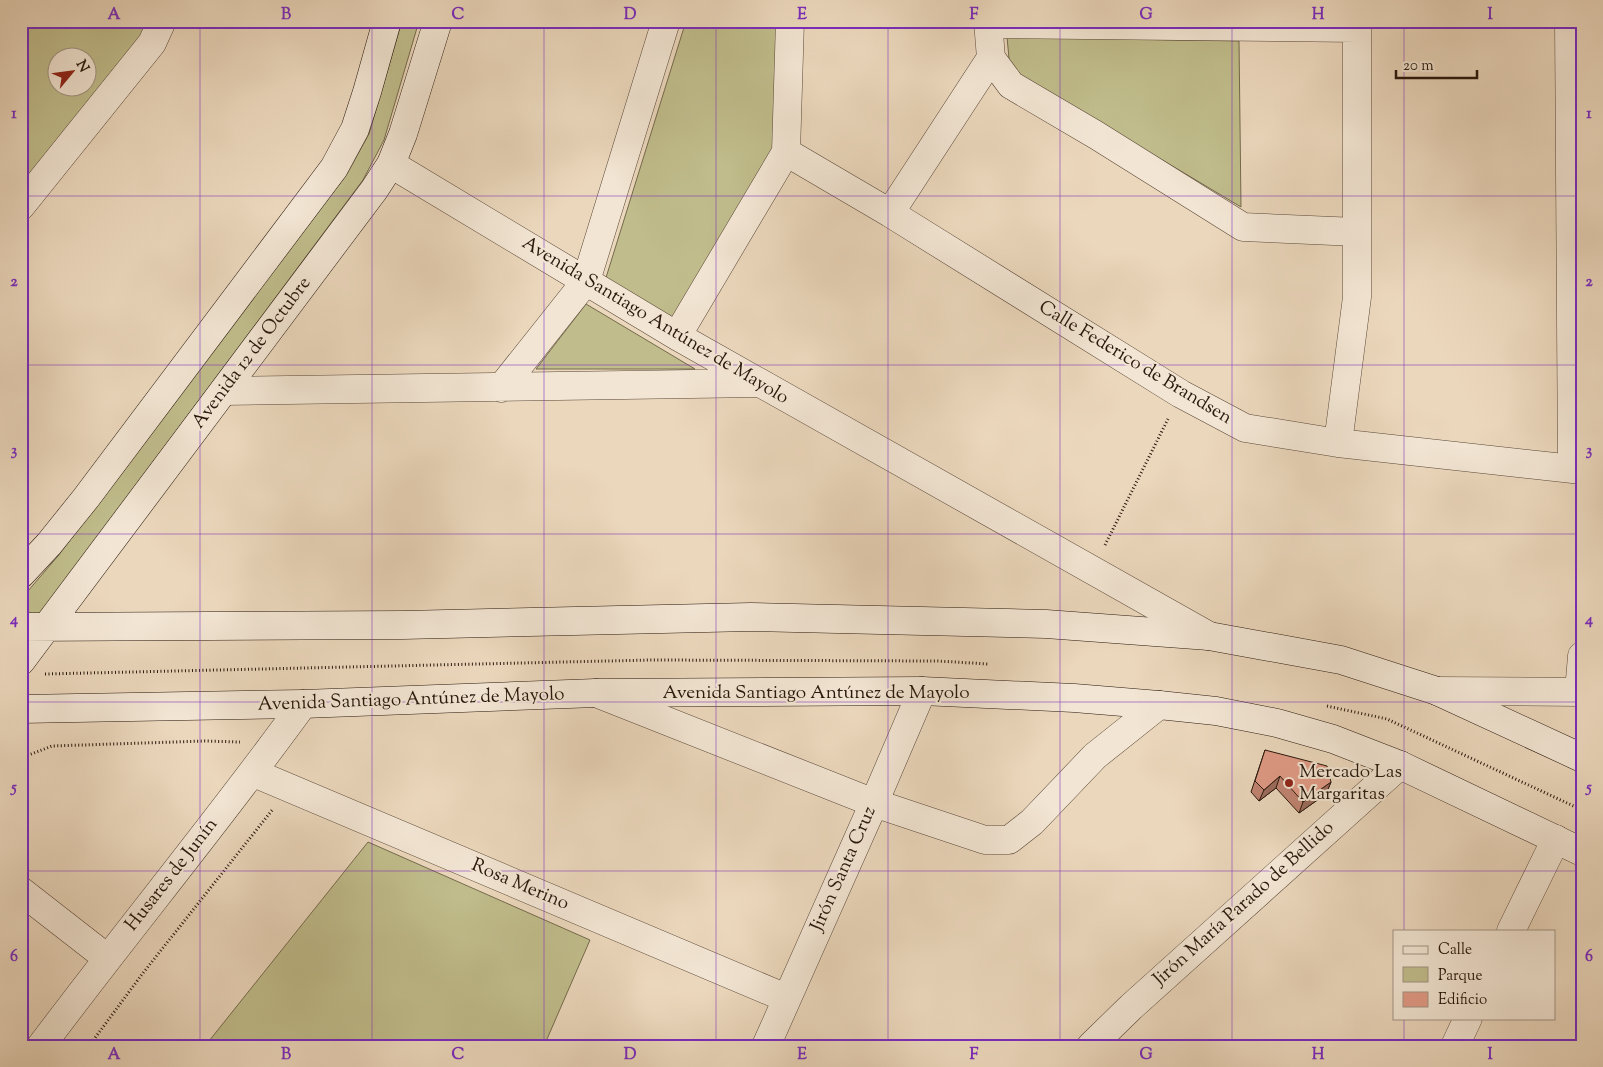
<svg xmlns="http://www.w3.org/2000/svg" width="1603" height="1067" viewBox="0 0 1603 1067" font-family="'Sorts Mill Goudy',serif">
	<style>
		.green { fill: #c0bc8b; stroke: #746a4c; fill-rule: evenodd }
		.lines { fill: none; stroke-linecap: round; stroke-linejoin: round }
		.street-casing { stroke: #594738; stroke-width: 29 }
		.secondary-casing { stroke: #28170c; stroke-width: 29 }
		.path { stroke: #28170c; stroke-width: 3; stroke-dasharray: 1 2.5; stroke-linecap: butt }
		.street { stroke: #f2e5d3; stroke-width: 28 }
		.secondary { stroke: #f2e5d3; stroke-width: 28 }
		.wall { fill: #c18472; stroke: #28170c }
		.shaded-wall { fill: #9d6c5d; stroke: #28170c }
		.building { fill: #e09a85; stroke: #28170c }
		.grid { fill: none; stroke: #7b2cbf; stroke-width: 1; stroke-opacity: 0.55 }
		.poi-dot { fill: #8f2418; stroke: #f2e5d3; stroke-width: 2 }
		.labels { text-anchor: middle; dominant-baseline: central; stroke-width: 4; stroke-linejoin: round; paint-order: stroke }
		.street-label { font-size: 19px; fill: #28170c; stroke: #f2e5d3 }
		.poi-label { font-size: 19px; fill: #28170c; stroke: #f2e5d3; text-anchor: start }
		.neatline { fill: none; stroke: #7b2cbf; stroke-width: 2 }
		.grid-label { font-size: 16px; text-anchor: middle; font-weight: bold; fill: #7b2cbf }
	</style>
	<rect width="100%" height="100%" fill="#ebd7bc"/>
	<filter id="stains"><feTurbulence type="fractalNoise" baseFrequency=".004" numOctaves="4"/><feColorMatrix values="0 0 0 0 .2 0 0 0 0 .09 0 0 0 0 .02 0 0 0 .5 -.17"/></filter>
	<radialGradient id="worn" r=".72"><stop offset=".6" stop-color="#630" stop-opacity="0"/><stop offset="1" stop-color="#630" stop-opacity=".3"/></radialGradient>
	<!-- green -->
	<path class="green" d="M21,21H145L144,32L21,189ZM58,58H88V88H58Z
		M402,21H419L384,140L363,180L21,639V599L58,556L347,174L369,134Z
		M686,21H779L774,156L675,322L604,284Z
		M1007,37L1239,41L1241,207L1010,69Z
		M586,304L695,369H536Z
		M368,842L590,940L544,1046H205Z"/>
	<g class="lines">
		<defs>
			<path id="street" d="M988,21L991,58L1011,85L1096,135L1243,227L1357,232
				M1569,21L1572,469
				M988,24L1357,28
				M786,152L890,213L1181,394L1245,428L1338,443L1582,470
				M391,164L677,336L1209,636
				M21,206L152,43L162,21
				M890,213L991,58
				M677,336L786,152L790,21
				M501,388L586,281L666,21
				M224,391L758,383
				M1338,443L1357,297V21
				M1437,691L1582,692
				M1579,692L1582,656
				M596,693L874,803L985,840H1009L1032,822L1095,756L1159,705
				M254,773L786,998
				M21,891L107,958
				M1511,931L1556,839
				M41,1046C127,931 219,820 303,704
				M766,1046L874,803L922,691
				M1091,1046L1131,1007L1400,765
				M1455,1046L1468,1018"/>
			<path id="secondary" d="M21,574L49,544L86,498L334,168L355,129L367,92L387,21
				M21,627L403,625L751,617L1046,624L1209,636L1341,660L1437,691L1582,758
				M21,661L374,190L391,164L403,134L438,21
				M21,709L303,704L596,693L922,691L1074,698L1159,705L1216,711L1277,723L1333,739L1400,765L1582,852"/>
		</defs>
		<!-- street casing -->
		<use href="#street" class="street-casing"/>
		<!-- secondary casing -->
		<use href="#secondary" class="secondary-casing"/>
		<!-- path -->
		<path class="path" d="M1105,545L1168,419
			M45,674L651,660L938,661L988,664
			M1327,706L1387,719L1582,810
			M21,741L28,737
			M21,758L52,746L205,741L240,742
			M89,1046L143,973L273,809"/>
		<!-- street -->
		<use href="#street" class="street"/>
		<!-- secondary -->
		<use href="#secondary" class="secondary"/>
	</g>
	<!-- wall -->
	<path class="wall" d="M1265,750L1331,782L1326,794L1299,813L1276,788L1259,801L1251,792Z"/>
	<!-- shaded-wall -->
	<path class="shaded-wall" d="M1280,776L1276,788L1259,801L1264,790Z
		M1331,782L1326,794L1299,813L1303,802Z"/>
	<!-- building -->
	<path class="building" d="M1265,750L1327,766L1331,782L1303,802L1280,776L1264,790L1255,781Z"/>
	<!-- grid -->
	<path class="grid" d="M200,21V1046M372,21V1046M544,21V1046M716,21V1046M888,21V1046M1060,21V1046M1232,21V1046M1404,21V931M21,196H1582M21,365H1582M21,534H1582M21,702H1582M21,871H1582M1404,1018V1046"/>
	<!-- markers -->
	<circle class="poi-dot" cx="1289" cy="783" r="5"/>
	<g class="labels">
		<!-- street labels -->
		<g class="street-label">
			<text transform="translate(655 321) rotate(31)">Avenida Santiago Antúnez de Mayolo</text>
			<text transform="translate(252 353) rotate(-53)">Avenida 12 de Octubre</text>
			<text transform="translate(1135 363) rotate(31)">Calle Federico de Brandsen</text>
			<text x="816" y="693">Avenida Santiago Antúnez de Mayolo</text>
			<text transform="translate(411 700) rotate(-2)">Avenida Santiago Antúnez de Mayolo</text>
			<text transform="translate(844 869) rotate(-66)">Jirón Santa Cruz</text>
			<text transform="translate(172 875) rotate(-52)">Husares de Junín</text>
			<text transform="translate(520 885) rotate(23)">Rosa Merino</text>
			<text transform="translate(1244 904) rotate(-42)">Jirón María Parado de Bellido</text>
		</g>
		<!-- poi labels -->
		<g class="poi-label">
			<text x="1299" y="772">Mercado Las<tspan x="1299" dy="22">Margaritas</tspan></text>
		</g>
	</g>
	<!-- margin -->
	<rect width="1603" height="1067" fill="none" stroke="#ebd7bc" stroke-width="55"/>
	<!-- legend -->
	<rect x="1393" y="930" width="162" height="90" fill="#f2e5d3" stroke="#a19383"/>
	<rect x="1403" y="946" width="25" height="8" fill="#f2e5d3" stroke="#a19383"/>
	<text x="1438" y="954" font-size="15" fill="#28170c">Calle</text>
	<rect x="1403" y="967" width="25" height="15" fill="#c0bc8b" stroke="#a19383"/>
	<text x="1438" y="980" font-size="15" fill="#28170c">Parque</text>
	<rect x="1403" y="992" width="25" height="15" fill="#e09a85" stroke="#a19383"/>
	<text x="1438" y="1004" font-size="15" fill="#28170c">Edificio</text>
	<!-- north arrow -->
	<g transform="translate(72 72) rotate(61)"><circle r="24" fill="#f2e5d3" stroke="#a19383"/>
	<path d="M0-4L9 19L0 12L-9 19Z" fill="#8f2418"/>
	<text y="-8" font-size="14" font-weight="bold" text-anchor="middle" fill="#28170c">N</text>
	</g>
	<!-- scale -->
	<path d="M1396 70v8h81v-8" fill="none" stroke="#28170c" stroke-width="2.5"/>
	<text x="1403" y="70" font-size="15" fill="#28170c" stroke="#f2e5d3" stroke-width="4" paint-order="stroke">20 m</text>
	<rect x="28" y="28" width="1548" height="1012" class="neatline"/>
	<g class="grid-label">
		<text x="114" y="19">A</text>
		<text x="286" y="19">B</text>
		<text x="458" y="19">C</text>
		<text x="630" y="19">D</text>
		<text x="802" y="19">E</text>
		<text x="974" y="19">F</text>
		<text x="1146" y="19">G</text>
		<text x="1318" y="19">H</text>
		<text x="1490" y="19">I</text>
		<text x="14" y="118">1</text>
		<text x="1589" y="118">1</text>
		<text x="14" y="286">2</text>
		<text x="1589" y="286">2</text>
		<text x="14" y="455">3</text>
		<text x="1589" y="455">3</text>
		<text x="14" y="624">4</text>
		<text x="1589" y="624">4</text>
		<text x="14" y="792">5</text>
		<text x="1589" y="792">5</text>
		<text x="14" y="961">6</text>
		<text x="1589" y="961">6</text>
		<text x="114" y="1059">A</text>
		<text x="286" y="1059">B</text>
		<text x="458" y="1059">C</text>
		<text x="630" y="1059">D</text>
		<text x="802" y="1059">E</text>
		<text x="974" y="1059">F</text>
		<text x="1146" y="1059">G</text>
		<text x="1318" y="1059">H</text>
		<text x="1490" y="1059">I</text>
	</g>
	<rect width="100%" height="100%" filter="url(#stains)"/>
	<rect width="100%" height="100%" fill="url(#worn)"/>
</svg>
